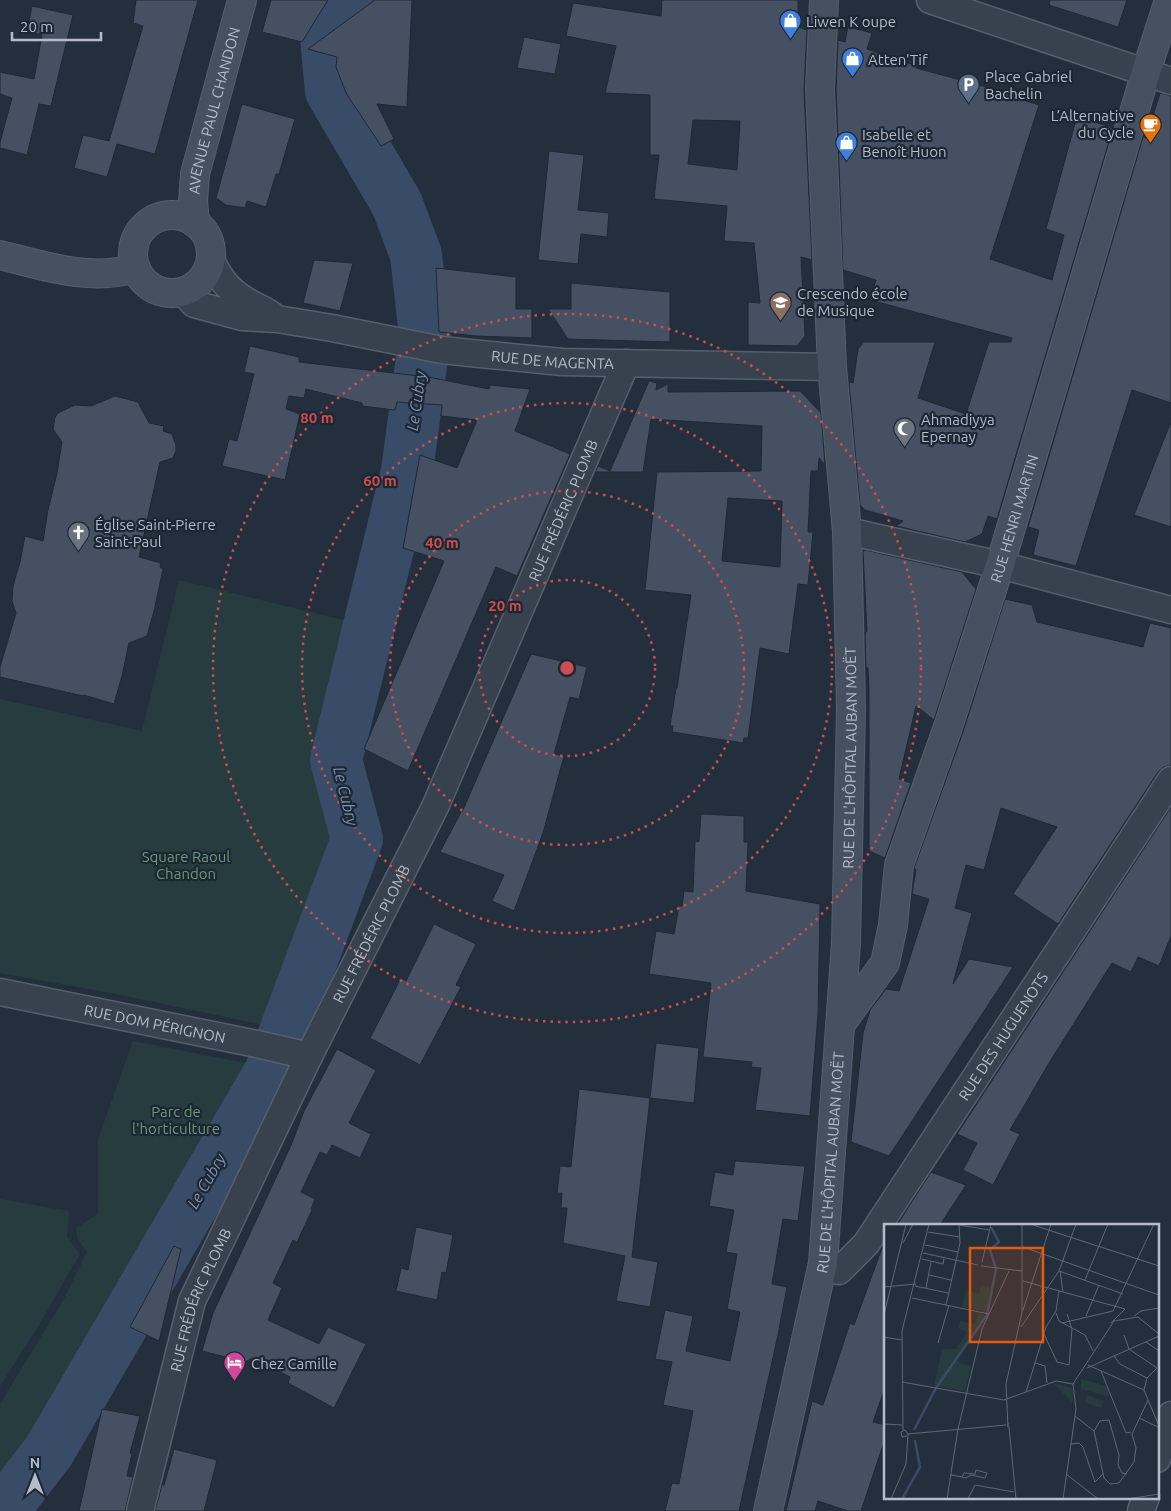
<svg xmlns="http://www.w3.org/2000/svg" width="1171" height="1511" viewBox="0 0 1171 1511" font-family="Ubuntu,sans-serif">
	<style>
		.green { fill: #263c3f }
		.lines { fill: none; stroke-linecap: round; stroke-linejoin: round }
		.river { stroke: #394c67; stroke-width: 52 }
		.building { fill: #455162; stroke: #1f2835; fill-rule: evenodd }
		.street-casing { stroke: #565f6c; stroke-width: 29 }
		.secondary-casing { stroke: #565f6c; stroke-width: 30 }
		.street { stroke: #38414e; stroke-width: 26 }
		.secondary { stroke: #465061; stroke-width: 28 }
		.ring { fill: none; stroke: #ce4d50; stroke-width: 2.5; stroke-dasharray: 2.5 5 }
		.labels { text-anchor: middle; dominant-baseline: central; stroke-width: 4.5; stroke-linejoin: round; paint-order: stroke }
		.poi-label { font-size: 15px; fill: #b4bcc9; stroke: #1d2633; text-anchor: start }
		.street-label { font-size: 15px; fill: #b4bcc9; stroke: #1d2633 }
		.park-label { font-size: 15px; fill: #6b9a76; stroke: #1d2633 }
		.water-label { font-size: 16px; font-style: italic; fill: #7c92b1; stroke: #1d2633 }
		.inset-river { fill: none; stroke: #394c67; stroke-width: 2.5 }
		.inset-road { fill: none; stroke: #5e6776; stroke-width: 1 }
		.view { fill: #e8590c; fill-opacity: 0.15; stroke: #e8590c; stroke-width: 2.5 }
		.inset-edge { fill: none; stroke: #b4bcc9; stroke-width: 2.5 }
		.centre { fill: #ce4d50; stroke: #1d2633; stroke-width: 2.5 }
		.ring-label { font-size: 15px; text-anchor: middle; font-weight: bold; fill: #ce4d50; stroke: #1d2633; stroke-width: 4.5; stroke-linejoin: round; paint-order: stroke }
	</style>
	<rect width="100%" height="100%" fill="#242f3e"/>
	<!-- green -->
	<path class="green" d="M179,580L347,621L320,766L344,838L278,1028L111,993L0,973V699L142,731Z
		M133,1041L281,1070L61,1452L16,1511H0V1404L64,1299L87,1252L78,1240L76,1228L98,1214V1139Z
		M0,1199L69,1211L67,1237L80,1254L38,1327L0,1386Z"/>
	<g class="lines">
		<!-- river -->
		<path class="river" d="M3,1511L49,1451L270,1072L357,839L336,760L407,471L425,335L416,255L397,204L331,91L326,37L353,0"/>
	</g>
	<!-- building -->
	<path class="building" d="M136,0H198L155,154L117,144L107,177L74,168L83,135L109,141L143,26L133,23Z
		M271,0H328L302,42L262,32Z
		M375,0H412L407,107L377,104L394,139L381,146L346,93L336,67L337,57L308,49Z
		M662,0H798V27L807,30L804,90L812,260L801,257L805,336L797,346L748,345V302L760,303L754,243L724,241L727,206L654,199L659,155H650V95L605,93L616,46L566,36L573,3L661,16ZM693,120L740,121L737,170L688,164Z
		M1050,0H1127L1118,27L1049,5Z
		M32,6L73,15L51,106L39,104L27,155L0,148V142L12,98L0,94V72L34,79L42,35L27,31Z
		M848,27L872,33L867,49L917,66L916,68L1009,93L1008,95L1039,105L990,259L1052,280L1064,235L1046,229L1077,116L1113,128L997,519L988,516L982,534L965,542L896,526L903,521L865,510L860,505L849,382L853,383L858,349L864,342H935L918,398L966,414L989,342H1011L1012,338L870,300L876,280L843,270L836,89L838,40L845,42Z
		M524,37L561,44L555,74L517,68Z
		M1160,93L1171,96V403L1132,390L1076,566L1033,555L1039,530L1028,527L1143,137L1146,138Z
		M242,104L295,119L279,174H276L266,207L247,201L245,208L226,205L216,198Z
		M549,151L584,155L578,210L609,213L607,237L581,234L578,264L538,260Z
		M314,260L353,263L340,311L303,303Z
		M436,268L516,277V309H532V338L476,336L439,332Z
		M571,283L670,292V342L568,339L548,309H571Z
		M250,346L299,357V362L428,377L489,389L490,385L530,389L515,431L570,454L517,576L496,567L408,771L364,749L444,561L403,548L420,455L457,468L477,420L441,416L442,405L397,402L395,410L362,406V403L306,389L304,398L289,396L286,409L300,414L285,480L222,466L229,439L237,441L254,374L244,372Z
		M649,381L657,383L656,390L668,384V392L800,391L821,413L825,465L819,458L818,471H811L808,532H813L808,585L798,584L789,654L760,648L748,738H744L743,743L672,732L673,726H670L676,688H677L691,595L645,590L657,472L761,471L762,426L651,419L643,472H595L598,466L610,471ZM728,498L782,501L780,567L722,561Z
		M115,396L138,402L149,423L164,426L163,431L172,434L176,445V451L173,458L160,462L139,557L161,563L160,567L163,569L154,611L147,636L129,643L122,676L114,704L84,695L83,696L0,677V667L16,613L12,601L13,586L20,562L25,536L43,541L48,510L57,473L62,442L53,429L55,417L58,413L75,405L91,406Z
		M1170,424H1171V527L1134,515Z
		M865,550L962,572L976,589L934,720L916,706L899,779L911,783L885,858L869,851V689L868,668H866L865,633L867,631L863,552Z
		M1005,599L1032,605L1037,622L1143,647L1150,623L1171,628V765L1164,767L1158,772L1058,924L1013,894L1057,827L1001,808L984,870L966,865L955,908L972,913L953,984L969,959L1013,967L889,1156L851,1142L863,1033L870,1010L886,989L899,991L929,899L912,894L916,870L914,868L963,732Z
		M531,654L587,667L579,699L570,697L554,754L564,756L543,833L514,911L492,901L504,875L440,852L461,812H462Z
		M1171,807V936L1159,966L1138,957L1131,972L1112,963L1049,1063L1010,1130L1020,1134L993,1185L963,1170L977,1143L957,1134Z
		M701,814L744,816V842H748L746,891L820,904L818,1014L810,1116L755,1110L761,1068L751,1067L752,1062L703,1057L711,983L649,974L656,931L674,934L679,906H682L684,891L693,892L695,842L699,841Z
		M434,924L476,944L456,985L461,987L420,1065L370,1038L401,978L406,981Z
		M656,1043L699,1048L694,1103L650,1098Z
		M337,1049L376,1070L349,1123L371,1134L360,1158L332,1145L327,1155L320,1152L301,1192L315,1199L311,1209L312,1210L297,1242L293,1240L273,1283L282,1288L268,1320L319,1344L328,1327L366,1344L334,1408L288,1383L290,1377L253,1358L245,1362L202,1351L213,1313L292,1143L304,1111Z
		M579,1089L650,1098L632,1257L658,1262L650,1307L616,1301L625,1256L563,1243L567,1208H561L562,1193H557L560,1166L571,1167Z
		M735,1161L805,1166L798,1221L783,1219L772,1284L787,1287L778,1335L739,1511H665L672,1483L679,1484L693,1411L663,1405L672,1362L655,1359L665,1310L693,1316L686,1351L730,1361L740,1312L727,1309L737,1254L726,1252L734,1210L709,1206L715,1172L733,1175Z
		M931,1172L966,1185L940,1225H897Z
		M416,1227L453,1235L446,1273L442,1272L437,1300L396,1291L401,1268L408,1270Z
		M174,1246L181,1249L159,1341L130,1327Z
		M882,1248H885V1388L873,1422L885,1425V1439L861,1511H848L818,1501L815,1511H786L812,1401L823,1405L850,1323L854,1325Z
		M102,1409L140,1416L130,1453L132,1454L127,1476L133,1477L125,1511H79Z
		M174,1449L217,1460L204,1511H155L162,1485H164Z"/>
	<g class="lines">
		<defs>
			<g id="street">
				<path d="M930,0L1171,81"/>
				<path d="M211,260C219,277 228,290 245,300C254,306 264,309 273,316"/>
				<path id="s1" d="M183,292L194,304L242,317L277,319L332,328L442,350L480,354L562,362L832,367"/>
				<path d="M847,531L1000,565L1171,610"/>
				<path id="s2" d="M0,992L257,1044L309,1056"/>
				<path id="s3" d="M823,1263L839,1271L866,1244L1171,780"/>
				<path d="M1157,1459L1171,1415"/>
				<path id="s4" d="M140,1511L192,1301L309,1056L435,807L626,363"/>
				<path d="M1141,1511L1146,1497"/>
			</g>
			<g id="secondary">
				<circle cx="172" cy="254" r="39"/>
				<path id="s5" d="M195,223L193,201L195,174L242,0"/>
				<path d="M0,255C45,266 90,282 136,268"/>
				<path id="s6" d="M840,1025L885,963L893,925L899,865L948,727L1000,565L1146,72L1169,0"/>
				<path id="s7" d="M768,1511L823,1263L846,943L851,709L847,531L832,367L820,89L824,0"/>
			</g>
		</defs>
		<!-- street casing -->
		<use href="#street" class="street-casing"/>
		<!-- secondary casing -->
		<use href="#secondary" class="secondary-casing"/>
		<!-- street -->
		<use href="#street" class="street"/>
		<!-- secondary -->
		<use href="#secondary" class="secondary"/>
	</g>
	<!-- distance rings -->
	<g class="ring">
		<circle cx="567" cy="668" r="88"/>
		<circle cx="567" cy="668" r="177"/>
		<circle cx="567" cy="668" r="265"/>
		<circle cx="567" cy="668" r="354"/>
	</g>
	<!-- icons -->
	<defs>
		<symbol id="shop-pin" viewBox="-11 -11 22 30"><path d="M0 17L-7.5 6A9.5 9.5 0 1 1 7.5 6Z" fill="#3f7fe0" stroke="#1d2633"/><path d="M-5-2.5h2.3a2.7 3.5 0 0 1 5.4 0H5L5.5 6h-11ZM-1.5-2.5h3a1.5 2.3 0 0 0-3 0Z" fill="#fff"/></symbol>
		<symbol id="parking-pin" viewBox="-11 -11 22 30"><path d="M0 17L-7.5 6A9.5 9.5 0 1 1 7.5 6Z" fill="#5c6f8a" stroke="#1d2633"/><path d="M-3.5-5.5H1a3.5 3.5 0 0 1 0 7H-1V5.5H-3.5ZM-1-3.4V-.6H.8a1.4 1.4 0 0 0 0-2.8Z" fill="#fff"/></symbol>
		<symbol id="cafe-pin" viewBox="-11 -11 22 30"><path d="M0 17L-7.5 6A9.5 9.5 0 1 1 7.5 6Z" fill="#e8710a" stroke="#1d2633"/><path d="M-5.5-4.5H6V0H3Q3 3.5 0 3.5H-2.5Q-5.5 3.5-5.5 0ZM3-3.2v2h1.7v-2ZM-6 4.5H4V6H-6Z" fill="#fff"/></symbol>
		<symbol id="school-pin" viewBox="-11 -11 22 30"><path d="M0 17L-7.5 6A9.5 9.5 0 1 1 7.5 6Z" fill="#8d6e63" stroke="#1d2633"/><path d="M0-5L7-2L0 1L-7-2ZM-4 1L0 2.5L4 1V4Q0 6-4 4Z" fill="#fff"/></symbol>
		<symbol id="mosque-pin" viewBox="-11 -11 22 30"><path d="M0 17L-7.5 6A9.5 9.5 0 1 1 7.5 6Z" fill="#6b7280" stroke="#1d2633"/><path d="M3.5-4.9A6 6 0 1 0 3.5 4.9A5 5 0 1 1 3.5-4.9Z" fill="#fff"/></symbol>
		<symbol id="church-pin" viewBox="-11 -11 22 30"><path d="M0 17L-7.5 6A9.5 9.5 0 1 1 7.5 6Z" fill="#6b7280" stroke="#1d2633"/><path d="M-1.2-6h2.4v3.5h3.3v2.4h-3.3V6h-2.4V-.1h-3.3v-2.4h3.3Z" fill="#fff"/></symbol>
		<symbol id="hotel-pin" viewBox="-11 -11 22 30"><path d="M0 17L-7.5 6A9.5 9.5 0 1 1 7.5 6Z" fill="#d1479c" stroke="#1d2633"/><path d="M-6-4.5h1.5V1H6V5H4.5V3h-9V5H-6ZM-4 0a1.8 1.8 0 1 1 3.6 0ZM.5 0V-2.5h3Q6-2.5 6 0Z" fill="#fff"/></symbol>
	</defs>
	<g fill-rule="evenodd">
		<use href="#shop-pin" x="778" y="8" width="25" height="34"/>
		<use href="#shop-pin" x="840" y="46" width="25" height="34"/>
		<use href="#parking-pin" x="956" y="72" width="25" height="34"/>
		<use href="#cafe-pin" x="1138" y="112" width="25" height="34"/>
		<use href="#shop-pin" x="834" y="130" width="25" height="34"/>
		<use href="#school-pin" x="768" y="290" width="25" height="34"/>
		<use href="#mosque-pin" x="892" y="416" width="25" height="34"/>
		<use href="#church-pin" x="66" y="520" width="25" height="34"/>
		<use href="#hotel-pin" x="222" y="1350" width="25" height="34"/>
	</g>
	<g class="labels">
		<!-- poi labels -->
		<g class="poi-label">
			<text x="806" y="21">Liwen K oupe</text>
			<text x="868" y="59">Atten'Tif</text>
			<text x="985" y="76">Place Gabriel<tspan x="985" dy="17">Bachelin</tspan></text>
			<text x="1134" y="115" text-anchor="end">L’Alternative<tspan x="1134" dy="17">du Cycle</tspan></text>
			<text x="862" y="134">Isabelle et<tspan x="862" dy="17">Benoît Huon</tspan></text>
			<text x="797" y="293">Crescendo école<tspan x="797" dy="17">de Musique</tspan></text>
			<text x="921" y="419">Ahmadiyya<tspan x="921" dy="17">Epernay</tspan></text>
			<text x="95" y="524">Église Saint-Pierre<tspan x="95" dy="17">Saint-Paul</tspan></text>
			<text x="251" y="1363">Chez Camille</text>
		</g>
		<!-- street labels -->
		<g class="street-label">
			<text stroke="none"><textPath href="#s5" startOffset="115">AVENUE PAUL CHANDON</textPath></text>
			<text stroke="none"><textPath href="#s1" startOffset="380">RUE DE MAGENTA</textPath></text>
			<text stroke="none"><textPath href="#s4" startOffset="1090">RUE FRÉDÉRIC PLOMB</textPath></text>
			<text stroke="none"><textPath href="#s6" startOffset="541">RUE HENRI MARTIN</textPath></text>
			<text stroke="none"><textPath href="#s7" startOffset="760">RUE DE L'HÔPITAL AUBAN MOËT</textPath></text>
			<text stroke="none"><textPath href="#s4" startOffset="625">RUE FRÉDÉRIC PLOMB</textPath></text>
			<text stroke="none"><textPath href="#s2" startOffset="158">RUE DOM PÉRIGNON</textPath></text>
			<text stroke="none"><textPath href="#s3" startOffset="305">RUE DES HUGUENOTS</textPath></text>
			<text stroke="none"><textPath href="#s7" startOffset="355">RUE DE L'HÔPITAL AUBAN MOËT</textPath></text>
			<text stroke="none"><textPath href="#s4" startOffset="220">RUE FRÉDÉRIC PLOMB</textPath></text>
		</g>
		<!-- park labels -->
		<g class="park-label">
			<text x="186" y="856">Square Raoul<tspan x="186" dy="17">Chandon</tspan></text>
			<text x="176" y="1111">Parc de<tspan x="176" dy="17">l'horticulture</tspan></text>
		</g>
		<!-- water labels -->
		<g class="water-label">
			<text transform="translate(416 401) rotate(-82)">Le Cubry</text>
			<text transform="translate(346 796) rotate(76)">Le Cubry</text>
			<text transform="translate(206 1181) rotate(-60)">Le Cubry</text>
		</g>
	</g>
	<!-- overview -->
	<g transform="translate(884 1224)">
		<rect width="275" height="275" fill="#242f3e"/>
		<path d="M97,60L107,63L103,88L78,83L82,67L95,69ZM94,89L103,91L73,136L77,140L87,141L81,167L50,162L58,125H72L83,108L74,104L76,97L91,100ZM197,155L222,162L226,173L197,165ZM168,159L188,164L189,179L171,161ZM203,171L220,177L217,184L200,178Z" fill="#263c3f"/>
		<path class="inset-river" d="M30,206L52,164L103,91L112,45L106,26L115,18L107,3M18,275L36,243L31,216"/>
		<path class="inset-road" d="M146,0L275,42M75,1L106,6M44,8L76,13M19,19L29,0M41,21L74,28M139,23L275,71M39,29L94,41M38,35L59,40L60,34M98,38L107,0M97,42L138,47M175,47L239,70M176,47L179,68M45,51L67,56M201,56L224,0M139,57L241,85L227,99M31,62L64,69M0,63L32,60M42,64L47,38M28,74L105,90M62,81L76,19L75,0M139,86L167,0M172,89L175,97L201,111L209,127M0,91L22,0M202,92L215,61M250,92L257,87L275,84M178,99L229,87L270,0M137,103L175,47L192,0M160,110L173,138L185,141L188,105L183,90M240,111L245,125L273,144L263,154L260,166M0,113L18,116M262,118L275,127M54,119L65,81M230,132L236,140L263,154M151,139L161,142L163,159M204,141L260,166M203,144L275,112M217,147L242,209L247,208M18,158L120,176L172,157L189,160M189,160L230,97L254,93L275,110M260,166L275,202M142,168L162,103L172,87L175,67M191,192L210,207L220,254L226,260L235,259L250,238L252,224L248,210L264,176M255,194L274,203M124,199V203L122,160L138,88V0M0,200L18,201M125,203L132,275M19,206L18,107L45,0M210,207L216,197L225,196L235,231L234,241L238,249L243,250M24,210L122,201M187,220L195,219L199,223L211,258L219,250M182,250L214,275M67,251L78,253L82,254L87,251L101,254L103,249L92,246L91,250L80,249L78,253M7,275L22,240L24,210L21,206L17,208L18,213L23,212M63,275L74,205L98,105L125,47M84,275L91,261L130,268M179,275L192,185L189,160M243,275L275,270"/>
		<path class="view" d="M86,24H159V118H86Z"/>
		<rect width="275" height="275" class="inset-edge"/>
	</g>
	<circle cx="567" cy="668" r="8" class="centre"/>
	<g class="ring-label">
		<text x="317" y="423">80 m</text>
		<text x="380" y="486">60 m</text>
		<text x="442" y="548">40 m</text>
		<text x="505" y="611">20 m</text>
	</g>
	<!-- north arrow -->
	<g transform="translate(35 1476)" stroke="#1d2633" stroke-width="4" paint-order="stroke">
	<path d="M0-4L9 19L0 12L-9 19Z" fill="#b4bcc9"/>
	<text y="-8" font-size="14" font-weight="bold" text-anchor="middle" fill="#b4bcc9">N</text>
	</g>
	<!-- scale -->
	<path d="M12 32v8h89v-8" fill="none" stroke="#b4bcc9" stroke-width="2.5"/>
	<text x="20" y="32" font-size="15" fill="#b4bcc9" stroke="#1d2633" stroke-width="4" paint-order="stroke">20 m</text>
</svg>
